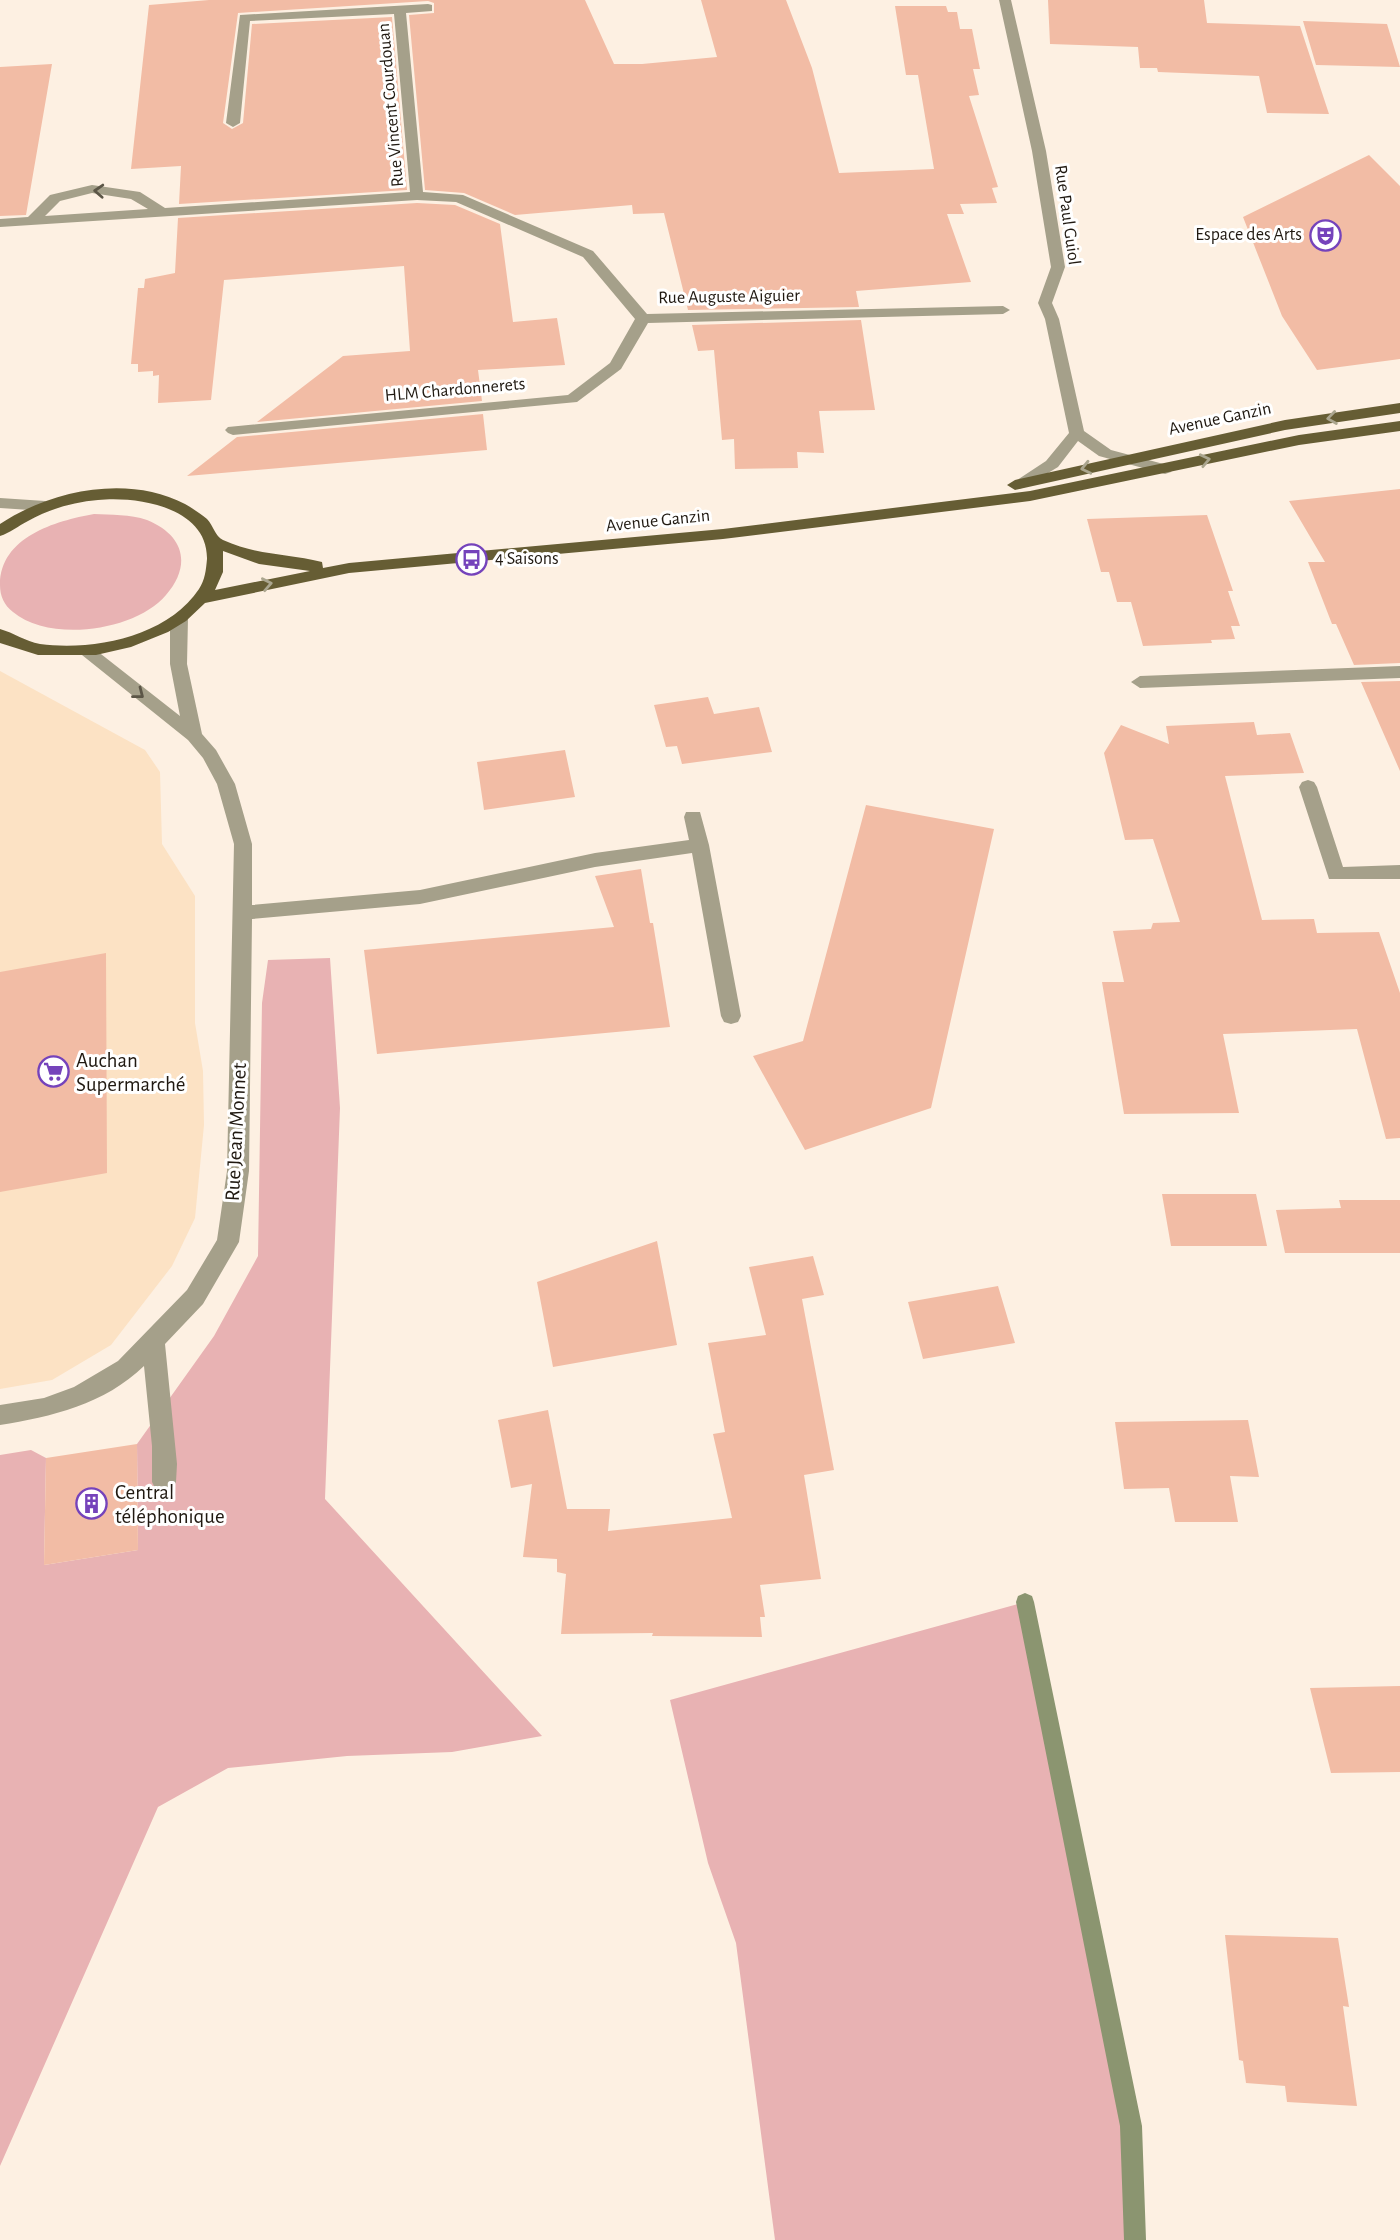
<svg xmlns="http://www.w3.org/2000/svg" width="1400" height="2240" viewBox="0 0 1400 2240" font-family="'Alegreya Sans',sans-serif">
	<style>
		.built { fill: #fce2c4 }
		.green { fill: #e8b2b3 }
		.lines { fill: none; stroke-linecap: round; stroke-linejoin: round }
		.stream { fill: #8b9570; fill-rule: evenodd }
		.building { fill: #f2bca5 }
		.minor { fill: #a5a08a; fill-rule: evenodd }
		.major { fill: #665d34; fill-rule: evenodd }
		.oneway { stroke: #5c5647 }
		.oneway2 { stroke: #aba68f }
		.labels { text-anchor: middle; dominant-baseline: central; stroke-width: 6; stroke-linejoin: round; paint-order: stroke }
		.far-street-label { font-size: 18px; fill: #201911; stroke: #fff }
		.far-poi-label { font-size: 18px; fill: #201911; stroke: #fff; text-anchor: end }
		.poi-label { font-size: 21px; fill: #201911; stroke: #fff; text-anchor: start }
		.street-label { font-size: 21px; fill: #201911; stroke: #fff }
	</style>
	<rect width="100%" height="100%" fill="#fdf0e2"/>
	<!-- built -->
	<path class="built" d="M0,671L145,750L160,772L162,844L195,896V1023L203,1071L204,1125L195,1218L172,1266L111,1345L52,1380L0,1389Z"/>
	<!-- green -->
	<path class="green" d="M94,514C111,515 130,514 147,520C184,535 192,565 166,595C136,631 50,643 13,612C4,605 0,596 0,585C0,537 55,521 94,514Z
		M330,958L340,1108L325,1499L542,1736L452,1752L347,1756L228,1768L158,1807L0,2166V1455L31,1450L46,1458L44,1565L138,1550L137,1444L214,1336L258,1256L262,1003L268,960Z
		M1025,1602L1131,2126L1135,2240H775L736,1943L708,1863L670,1700Z"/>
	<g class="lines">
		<!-- stream -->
		<path class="stream" d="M1025,1593L1032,1596L1034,1602L1142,2126L1146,2240H1124L1120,2126L1016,1602L1018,1596Z"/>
	</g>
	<!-- building -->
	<path class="building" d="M209,0H585L614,64H642L717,57L701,0H786L812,68L839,173L934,169L918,75H906L895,6H946L948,12H957L960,29H972L980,69H973L979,95L969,96L998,187L992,188L997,203L960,204L964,214H947L971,282L856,291L859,307L688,310L664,213L633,214L632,205L515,215L464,193L425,190L409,15L434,13V3L428,1L238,13L223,123L232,129L243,123L252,24L392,17L407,190L179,204L181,166L131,169L149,5Z
		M1048,0H1204L1207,23L1300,26L1329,114L1267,113L1259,76L1158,72L1157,68H1140L1138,47L1050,44Z
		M1303,21L1387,24L1400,67L1316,65Z
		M52,64L26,215L0,216V67Z
		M1369,155L1400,186V359L1317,370L1282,316L1243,217Z
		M417,203L455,205L500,224L513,322L557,318L565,365L478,370L482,401L257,422L343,356L410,351L404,266L224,280L211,400L158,403L159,375L153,376V371L138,372V364H131L138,288H144L145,279L175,273L178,218Z
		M861,320L875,410L819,411L824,453L797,452L798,468L735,469L734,439L722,440L714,350L698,351L692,325Z
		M483,414L487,450L187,476L237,437Z
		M1400,489V663L1354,665L1336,624H1332L1308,562H1325L1289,501Z
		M1207,515L1233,591H1228L1240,626H1231L1235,639L1211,640L1212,643L1143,646L1131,602H1117L1109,572H1101L1087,519Z
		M1400,681V771L1361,682Z
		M708,697L714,714L759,707L772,752L682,764L677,746L666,747L654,705Z
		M1254,722L1257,735L1290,733L1304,773L1225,776L1262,920L1314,919L1317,933L1379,932L1400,993V1138L1386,1139L1357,1029L1223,1034L1239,1113L1124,1114L1102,982H1124L1113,931L1151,929L1153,923L1180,922L1153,839L1125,840L1104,753L1121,725L1169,744L1166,726Z
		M565,750L575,797L484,810L477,762Z
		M866,805L994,829L931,1108L805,1150L753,1056L803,1041Z
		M641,869L650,923H653L670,1027L377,1054L364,950L614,927L595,876Z
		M106,953L107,1173L0,1192V972Z
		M1162,1194H1256L1267,1246H1171Z
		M1339,1200H1400V1253H1285L1276,1210L1341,1208Z
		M657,1241L677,1345L553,1367L537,1282Z
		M813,1256L824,1295L802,1299L834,1470L804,1475L821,1579L760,1585L765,1617H760L762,1637L652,1636L653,1633L561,1634L566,1574L557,1572V1559L523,1557L532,1484L511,1488L498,1420L548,1410L567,1509H610L608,1531L732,1518L713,1434L725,1432L708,1343L766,1335L749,1267Z
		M998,1286L1015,1343L923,1359L908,1302Z
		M1248,1420L1259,1477L1230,1476L1238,1522H1175L1169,1488L1124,1489L1115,1422Z
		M137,1444L138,1550L44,1565L46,1458Z
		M1400,1686V1772L1331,1773L1310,1688Z
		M1225,1935L1338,1938L1349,2007L1343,2006L1357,2106L1287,2102L1285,2086L1246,2083L1243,2061L1239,2060Z"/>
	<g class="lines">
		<!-- minor -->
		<path class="minor" d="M999,0H1011L1046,151L1065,267L1052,303L1059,319L1084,431L1111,450L1171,466L1173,469L1171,472L1165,474L1099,456L1078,441L1058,467L1025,487L1019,489L1011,484L1046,461L1069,433L1045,319L1038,303L1051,267L1032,151Z
			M428,4L432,5V11L406,13L423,192L463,195L593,251L647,314L1003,306L1010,310L1003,314L648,323L621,369L577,402L233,435L228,433L225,430L228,427L568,395L610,363L635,319L583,257L456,202L417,200L0,227V219L28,217L50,195L92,185L140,192L165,208L410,192L394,14L250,21L240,123L233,127L226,123L240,15ZM92,193L131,199L148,209L45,216L60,201Z
			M0,498L45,501L53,506L45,511L0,508Z
			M179,612L188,618L187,664L202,734L216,750L235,784L252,844V905L420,890L595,853L689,840L684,817L686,812H700L709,845L741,1016L738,1022L731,1024L724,1022L721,1016L692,853L595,867L420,904L252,919L249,1171L239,1242L203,1304L165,1344L177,1464L176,1482L172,1490L164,1493L156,1490L152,1482V1446L144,1366C105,1404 51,1417 0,1425V1405L44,1398L74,1387L118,1361L187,1290L217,1240L227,1171L234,844L217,784L203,758L188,740L77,651L80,647H92L180,716L170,664V618Z
			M1400,666V678L1140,688L1131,682L1140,676Z
			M1308,780L1314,782L1317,787L1343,867L1400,865V879H1329L1299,787L1302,782Z"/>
		<!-- major -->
		<path class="major" d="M1400,403V413L1285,430L1015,490L1007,485L1015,480L1285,420Z
			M1400,421V431L1299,445L1030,501L723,539L349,573L205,603L186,621L168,632L131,647L96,655H38L0,643V629C14,633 25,641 40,644C93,651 167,637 199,589C205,580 206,570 207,559C208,507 137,496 98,500C74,502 49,509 28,521C18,526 10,533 0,536V524C51,490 128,474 185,504C192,508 201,514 207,519C213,525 215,536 223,540C259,556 287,553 322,562L323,568L349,563L723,529L1030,491L1299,435ZM223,551L259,564L310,571L215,590L223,572Z"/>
	</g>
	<!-- one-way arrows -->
	<defs><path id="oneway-chevron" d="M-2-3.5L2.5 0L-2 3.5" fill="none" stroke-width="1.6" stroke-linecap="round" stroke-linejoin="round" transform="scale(1.75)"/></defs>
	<g class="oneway">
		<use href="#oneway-chevron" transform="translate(99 191) rotate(-177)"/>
		<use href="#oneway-chevron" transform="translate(139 694) rotate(38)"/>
	</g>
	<g class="oneway2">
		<use href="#oneway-chevron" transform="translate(1332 418) rotate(172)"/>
		<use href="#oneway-chevron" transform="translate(1205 460) rotate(-12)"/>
		<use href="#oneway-chevron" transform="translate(1086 468) rotate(167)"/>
		<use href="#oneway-chevron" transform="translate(267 584) rotate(-11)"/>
	</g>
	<!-- icons -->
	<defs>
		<symbol id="theatre-ring" viewBox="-11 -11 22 22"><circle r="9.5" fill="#fff" stroke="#7543bb" stroke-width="1.5"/><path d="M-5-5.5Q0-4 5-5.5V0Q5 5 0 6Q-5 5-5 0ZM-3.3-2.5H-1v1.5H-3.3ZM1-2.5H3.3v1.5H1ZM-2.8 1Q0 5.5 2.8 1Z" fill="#7543bb"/></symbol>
		<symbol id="bus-ring" viewBox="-11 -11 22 22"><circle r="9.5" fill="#fff" stroke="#7543bb" stroke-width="1.5"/><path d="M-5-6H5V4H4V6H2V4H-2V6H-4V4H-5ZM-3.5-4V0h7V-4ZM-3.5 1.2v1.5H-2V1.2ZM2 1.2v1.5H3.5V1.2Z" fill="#7543bb"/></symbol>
		<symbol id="supermarket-ring" viewBox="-11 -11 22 22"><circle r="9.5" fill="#fff" stroke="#7543bb" stroke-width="1.5"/><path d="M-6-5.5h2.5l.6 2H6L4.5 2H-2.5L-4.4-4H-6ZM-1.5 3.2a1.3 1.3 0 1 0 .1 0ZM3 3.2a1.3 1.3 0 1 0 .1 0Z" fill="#7543bb"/></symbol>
		<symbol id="building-ring" viewBox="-11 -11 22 22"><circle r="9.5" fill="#fff" stroke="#7543bb" stroke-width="1.5"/><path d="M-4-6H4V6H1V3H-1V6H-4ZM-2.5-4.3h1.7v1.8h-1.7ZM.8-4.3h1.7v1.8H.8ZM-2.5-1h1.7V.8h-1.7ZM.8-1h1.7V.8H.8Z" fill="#7543bb"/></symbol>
	</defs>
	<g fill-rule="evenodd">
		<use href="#theatre-ring" x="1308" y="218" width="35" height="35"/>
		<use href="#bus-ring" x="454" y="542" width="35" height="35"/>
		<use href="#supermarket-ring" x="36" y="1054" width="35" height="35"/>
		<use href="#building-ring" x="74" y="1486" width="35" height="35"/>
	</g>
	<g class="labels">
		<!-- far-street labels -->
		<g class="far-street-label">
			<text transform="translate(391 105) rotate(-95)">Rue Vincent Courdouan</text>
			<text transform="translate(1067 215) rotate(82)">Rue Paul Guiol</text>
			<text transform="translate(729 297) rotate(-1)">Rue Auguste Aiguier</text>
			<text transform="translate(455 390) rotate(-5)">HLM Chardonnerets</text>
			<text transform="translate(1220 419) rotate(-12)">Avenue Ganzin</text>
			<text transform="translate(658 521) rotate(-6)">Avenue Ganzin</text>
		</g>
		<!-- far-poi labels -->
		<g class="far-poi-label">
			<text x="1302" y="235">Espace des Arts</text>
			<text x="495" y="559" text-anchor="start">4 Saisons</text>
		</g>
		<!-- poi labels -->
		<g class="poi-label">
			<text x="76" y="1060">Auchan<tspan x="76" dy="24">Supermarché</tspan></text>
			<text x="115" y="1492">Central<tspan x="115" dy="24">téléphonique</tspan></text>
		</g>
		<!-- street labels -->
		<g class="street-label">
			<text transform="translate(236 1132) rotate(-87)">Rue Jean Monnet</text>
		</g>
	</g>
</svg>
